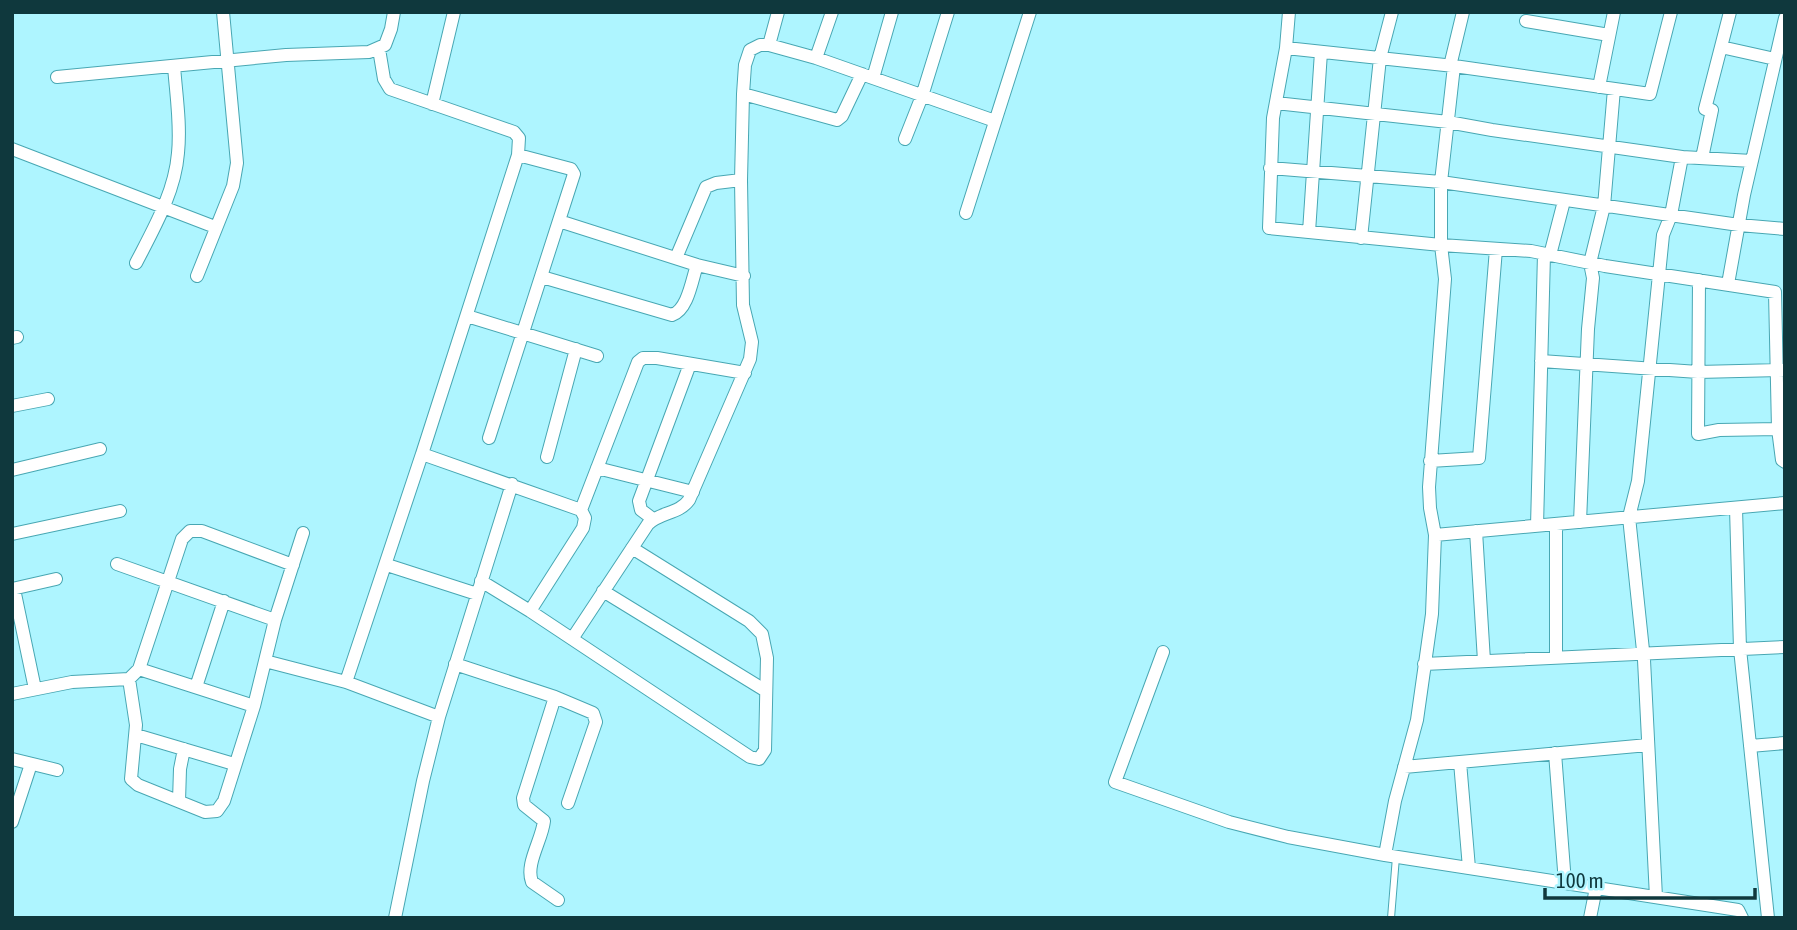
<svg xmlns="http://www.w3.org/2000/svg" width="1797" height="930" viewBox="0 0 1797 930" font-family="'Asap Condensed',sans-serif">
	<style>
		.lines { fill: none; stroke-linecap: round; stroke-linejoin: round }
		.lane-casing { stroke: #48a7b3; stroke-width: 8 }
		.street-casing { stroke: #48a7b3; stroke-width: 14 }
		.lane { stroke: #fff; stroke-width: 6 }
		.street { stroke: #fff; stroke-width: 12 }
	</style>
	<rect width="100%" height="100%" fill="#aef5ff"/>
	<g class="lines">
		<defs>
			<path id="lane" d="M1391,918L1396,857"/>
			<path id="street" d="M1526,21L1609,35
				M769,45L778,12
				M1721,47L1775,59
				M1286,48L1454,66L1441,182V245L1269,228L1273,118Z
				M1286,48L1289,12
				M379,49L384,79L390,89L514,132L519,138L518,155L422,454L581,510L585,518L583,528L530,611
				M816,58L832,12
				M1450,66L1463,12
				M1454,66L1650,94L1671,12
				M57,77L286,55L369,52L385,45L391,29L394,12
				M873,78L892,12
				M1599,87L1614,12
				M743,94L837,120L842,116L862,74
				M1276,103L1448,122L1492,130L1682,157L1752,161
				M432,104L454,12
				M905,139L922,96L948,12
				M12,149L215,227
				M1702,158L1712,110L1705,109L1730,12
				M1270,168L1441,182L1739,225L1785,229
				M966,213L1030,12
				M559,221L697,265L744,276
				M1309,232L1321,52
				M1361,238L1380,58L1392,12
				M1550,255L1564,201
				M676,258L706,187L716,183L741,180
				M136,263C154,228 175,192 178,153C181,124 176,94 174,66
				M197,276L233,186L237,163L223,12
				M542,277L672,315C688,310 692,279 697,265
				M1699,280L1698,434L1719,430L1778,429
				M1728,284L1744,195L1785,18
				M467,316L597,356
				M12,338L17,337
				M1541,361L1698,372L1785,370
				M12,406L48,399
				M489,438L574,174L571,169L518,155
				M547,457L576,349
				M1430,461L1479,458L1496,249
				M597,468L693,492
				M12,470L100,449
				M1736,508L1740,649L1768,918
				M581,510L638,362L643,358H657L745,373
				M653,519L641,510L639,501L690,364
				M1580,522L1588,329L1593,278L1590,263L1604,206L1614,89
				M1556,524V657
				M1537,526L1544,254
				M1476,531L1484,661
				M12,534L120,511
				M1435,535L1430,508L1429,487L1445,279L1441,245L1531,251L1605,266L1775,292L1778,429L1782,460L1785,462
				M117,564L275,620
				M387,565L477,594
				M481,581L530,611L750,757L759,759L765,750L767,658L762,634L749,621L632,548
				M12,589L56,579
				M14,589L35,689
				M603,591L766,691
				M572,639L648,524C660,512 679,514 689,500L750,359L752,342L743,305L741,180L743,94L745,65L750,50L760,45H769L816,58L995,121
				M1163,652L1115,782L1229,822L1288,837L1385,855L1738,910L1742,918
				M265,661L346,682L439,717
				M455,664L555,697L593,713L596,722L568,803
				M1424,664L1785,647
				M139,669L254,706
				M129,679L136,725L131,779L138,785L205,812L217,811L224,801L254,706L275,620L303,533
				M346,682L422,454
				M196,687L224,601
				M12,694L72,682L129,679L139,669L182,539L190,531H202L293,565
				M555,697L523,798L524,805L544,821C542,840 525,864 532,882L558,900
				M136,735L234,764
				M1750,746L1785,743
				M1555,753L1565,883
				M12,759L57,770
				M1460,762L1469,868
				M1404,767L1648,745
				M179,801L180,769L184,749
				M12,822L31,764
				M1385,855L1395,801L1417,720L1432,614L1435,535L1785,503
				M1656,897L1644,660L1629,517L1638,481L1663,235L1671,215L1682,157
				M395,918L423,781L439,717L512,484
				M1590,918L1596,888"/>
		</defs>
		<!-- lane casing -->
		<use href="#lane" class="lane-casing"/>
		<!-- street casing -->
		<use href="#street" class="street-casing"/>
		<!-- lane -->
		<use href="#lane" class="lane"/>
		<!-- street -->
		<use href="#street" class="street"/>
	</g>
	<!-- border -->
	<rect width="1797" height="930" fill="none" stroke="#0f383d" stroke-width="28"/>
	<!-- scale -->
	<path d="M1545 888v10h210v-10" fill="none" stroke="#0f383d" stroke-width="3.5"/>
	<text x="1556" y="888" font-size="21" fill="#0f383d" stroke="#aef5ff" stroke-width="5" paint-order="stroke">100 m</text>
</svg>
